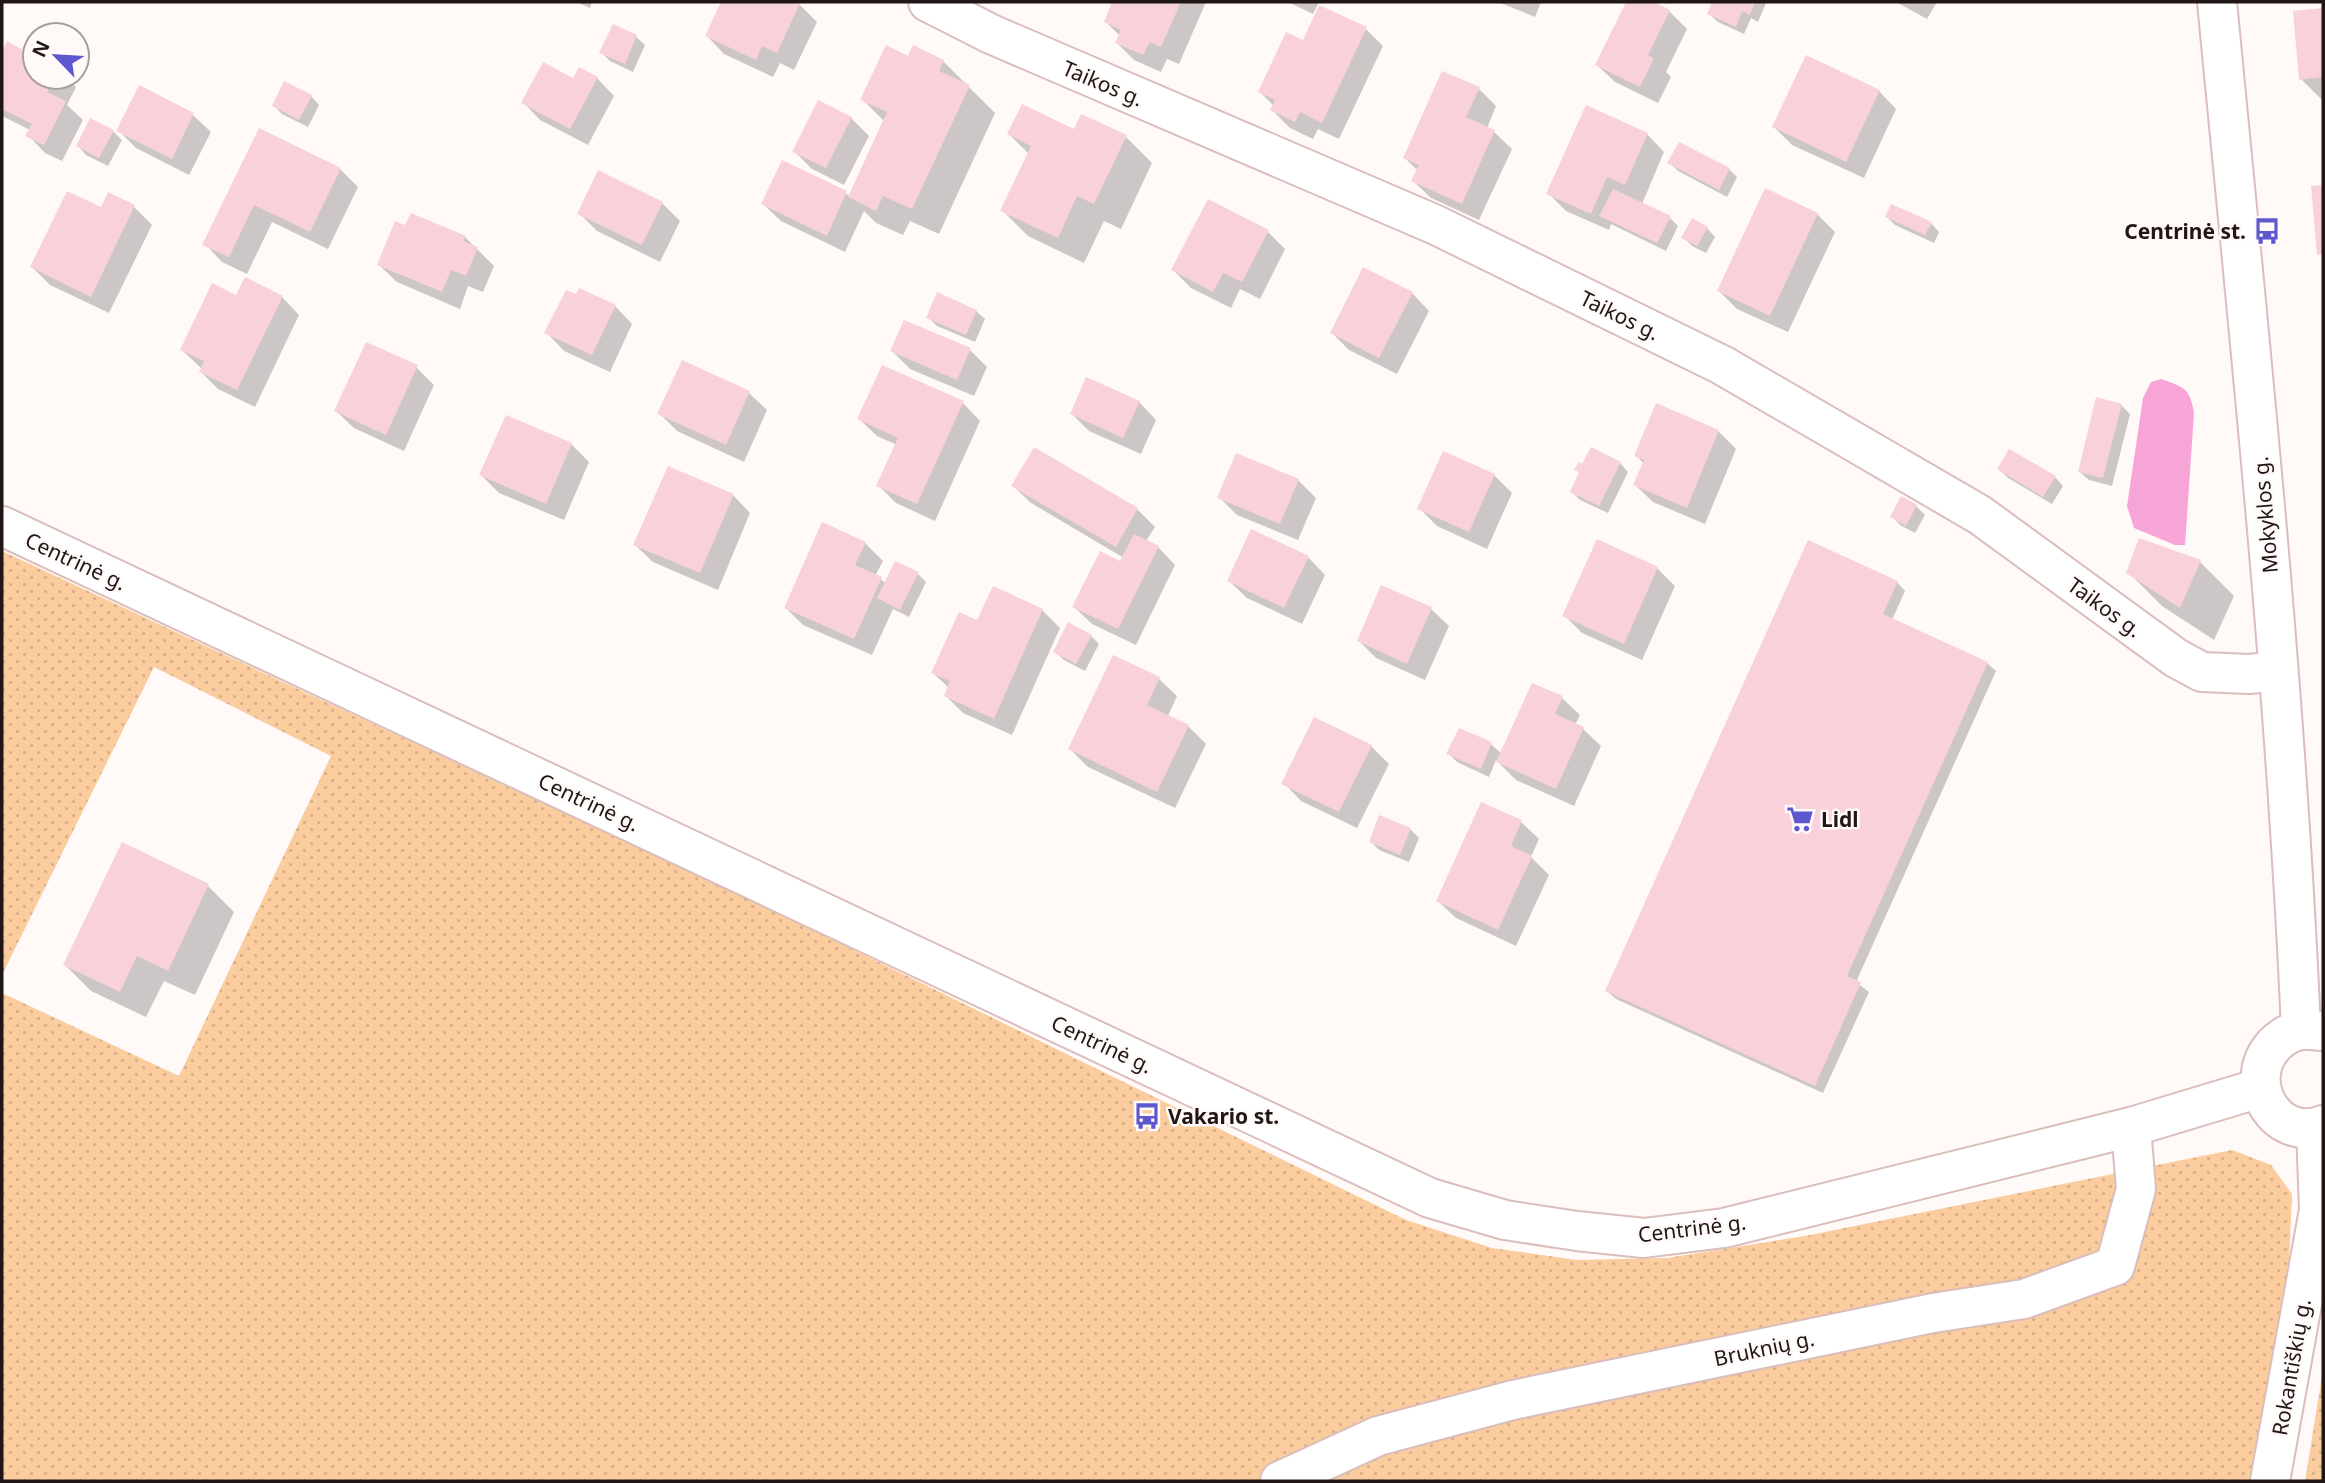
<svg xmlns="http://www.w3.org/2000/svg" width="2325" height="1483" viewBox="0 0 2325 1483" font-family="'Noto Sans',sans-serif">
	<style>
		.grass { fill: url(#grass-dots) }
		.water { fill: #f7a5d7 }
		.shadow { fill: #0003 }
		.building { fill: #f9d1da }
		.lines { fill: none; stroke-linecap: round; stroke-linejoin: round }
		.minor-casing { stroke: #dabebc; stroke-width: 42 }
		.major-casing { stroke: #dabebc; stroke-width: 42 }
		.minor { stroke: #fff; stroke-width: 38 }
		.major { stroke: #fff; stroke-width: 38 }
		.labels { text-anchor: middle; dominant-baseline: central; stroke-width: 5; stroke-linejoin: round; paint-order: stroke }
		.street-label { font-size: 21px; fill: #201616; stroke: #fff9f8 }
		.poi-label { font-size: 21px; font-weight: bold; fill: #201616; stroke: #fff9f8; text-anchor: start }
	</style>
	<defs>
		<pattern id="grass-dots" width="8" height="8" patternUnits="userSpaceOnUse" patternTransform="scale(1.75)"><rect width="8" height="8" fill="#fbcc9e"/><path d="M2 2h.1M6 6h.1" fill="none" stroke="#d7ae87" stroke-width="1.8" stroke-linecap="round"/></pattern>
	</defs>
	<rect width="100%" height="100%" fill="#fff9f8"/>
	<!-- grass -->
	<path class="grass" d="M2,551L766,907L1406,1220L1492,1248L1577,1260L1667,1258L1805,1236L2232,1150L2271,1165L2292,1194L2288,1286L2254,1481H2V993L179,1076L331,756L154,667L2,975Z
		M2323,1370V1481H2305Z"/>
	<!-- water -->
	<path class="water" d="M2161,379C2184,387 2190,388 2194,413L2185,545H2175L2134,528L2127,506L2143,398L2151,382Z"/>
	<!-- shadow -->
	<path class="shadow" d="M576,2H592L590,8Z
		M723,2H797L817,22L794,70L780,63L773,77L724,54L707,36Z
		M1114,2H1206L1179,64L1167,59L1161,72L1134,60L1117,43L1120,36L1106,22Z
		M1288,2H1319L1313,14Z
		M1498,2H1541L1535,17Z
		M1628,2H1650L1669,11L1687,29L1666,72L1671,77L1658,103L1615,82L1597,65Z
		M1714,2H1765L1766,3L1758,22L1751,18L1744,34L1718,22L1709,14Z
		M1896,2H1937L1927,19Z
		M2323,10V101L2301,79L2295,13Z
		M614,26L636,37L645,45L633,72L610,61L602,53Z
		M1366,29L1383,46L1339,139L1318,129L1313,139L1290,128L1272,110L1274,106L1260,92L1304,42Z
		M7,43L35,58V77H65L76,87L67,105L83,120L62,161L45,153L28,135L30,130L2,116V54Z
		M943,61L995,113L939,234L910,221L903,235L876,223L864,211L845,252L781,221L763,204L783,162L850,196L885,122L862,99Z
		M597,78L614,96L588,145L540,120L523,102Z
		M140,88L193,115L211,132L189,175L136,148L118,130Z
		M1479,89L1496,106L1487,128L1494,132L1512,149L1479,220L1431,198L1413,181L1418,171L1405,158Z
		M1879,91L1896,109L1864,178L1792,145L1774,127Z
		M311,96L319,105L308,127L282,114L274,106Z
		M851,118L869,136L844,185L812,169L795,152Z
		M260,130L340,169L358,187L328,249L272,222L247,274L222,262L205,244Z
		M113,131L122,140L108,166L86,155L78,146Z
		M1075,131L1126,137L1152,163L1121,229L1104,221L1084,263L1028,236L1002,210L1029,154L1009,134Z
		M1647,134L1664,152L1642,204L1670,218L1678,226L1666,251L1611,224L1609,230L1566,211L1548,193Z
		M1670,163L1729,169L1737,177L1727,197L1678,171Z
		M109,194L134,207L152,225L109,313L50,285L32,267L102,209Z
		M662,203L680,221L660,262L597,231L579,213Z
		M1817,214L1835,232L1788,332L1737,309L1719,291Z
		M1887,217L1931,223L1939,232L1934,243L1895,225Z
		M1707,228L1715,237L1706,253L1692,246L1683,237Z
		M1268,232L1285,249L1260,299L1240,289L1231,308L1191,288L1173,270Z
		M465,237L494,266L483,292L468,286L460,309L397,282L379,265Z
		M1412,293L1429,311L1397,374L1349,350L1332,333Z
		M237,297H282L299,315L255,407L218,389L201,372L202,369L182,350Z
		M615,306L632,324L610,372L564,351L547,333Z
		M976,311L985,319L975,342L937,326L928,317Z
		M970,350L987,367L974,396L910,369L892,351Z
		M416,367L434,385L404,451L354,428L336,411Z
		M749,393L767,410L744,462L677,431L660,414Z
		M1139,402L1156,420L1141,454L1089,431L1072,414Z
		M963,403L980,421L935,521L896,503L878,485L897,445L877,436L859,419Z
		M2121,405L2130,414L2112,486L2089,480L2080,472Z
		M1718,431L1736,449L1705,524L1653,502L1635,485L1644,464L1636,455Z
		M571,444L589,462L564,520L499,493L481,475Z
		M1620,463L1628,472L1608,513L1580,500L1572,492L1583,466Z
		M1999,469L2055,477L2063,486L2052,504L2008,478Z
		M1494,475L1512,493L1487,549L1437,526L1419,508Z
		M1298,480L1316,498L1298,540L1237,515L1219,497Z
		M1013,486L1137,509L1155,527L1146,541L1158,547L1175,565L1136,645L1092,624L1074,607L1121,564L1124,558L1031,503Z
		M733,495L750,513L718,590L653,562L635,545Z
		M1916,506L1925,515L1915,533L1900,525L1892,516Z
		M2140,541L2200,562L2234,596L2214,640L2162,606L2128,572Z
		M865,543L883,561L875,576L886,583L918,574L926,582L909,617L893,609L872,655L803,625L786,608Z
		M1308,557L1325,575L1302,624L1247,598L1229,581Z
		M1657,568L1675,586L1642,660L1582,633L1564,615Z
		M1897,582L1905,591L1892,620L1987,663L1996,671L1856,982L1869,992L1823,1093L1616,999L1607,991Z
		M1431,609L1449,626L1425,680L1376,658L1359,641Z
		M1042,610L1060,628L1012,735L963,713L946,696L949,688L933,673L978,622Z
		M1091,636L1099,644L1085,671L1064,660L1055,652Z
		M1114,657L1159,679L1177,696L1168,716L1188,726L1206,744L1175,808L1088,767L1070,749Z
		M1562,698L1580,715L1575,725L1583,729L1601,746L1574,806L1516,780L1496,760L1489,777L1457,762L1449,754L1460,730L1491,744L1502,754Z
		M1371,746L1389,764L1357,828L1301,801L1284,783Z
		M1521,822L1539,839L1531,857L1549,875L1516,946L1456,918L1438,901Z
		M1410,829L1419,838L1409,862L1379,850L1371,842Z
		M123,844L208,886L234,912L195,995L164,981L146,1017L91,991L65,965Z"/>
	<!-- building -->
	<path class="building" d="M721,2H798L800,3L777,53L762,46L756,60L705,36Z
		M1112,2H1181L1161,47L1150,42L1143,55L1115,43L1121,30L1104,22Z
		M1626,2H1654L1670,10L1648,55L1654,58L1640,87L1595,65Z
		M1712,2H1755L1750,15L1742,11L1736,27L1707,14Z
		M1319,5L1367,27L1322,123L1300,112L1295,122L1270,110L1275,100L1258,92L1286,32L1303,40Z
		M2323,8V77L2299,80L2293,11Z
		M613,24L637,35L625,64L599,53Z
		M7,41L35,56V77H55L47,92L66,101L44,145L25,136L32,124L2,109V51Z
		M886,45L908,56L913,45L944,60L939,71L970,85L912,209L883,196L876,211L848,197L887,112L860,100Z
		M1806,55L1880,90L1846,162L1772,127Z
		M543,62L573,78L579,67L598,77L570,129L521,103Z
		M1442,71L1480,87L1466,117L1495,130L1462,204L1411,181L1419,165L1403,158Z
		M284,81L312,95L299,120L272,106Z
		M139,85L194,113L172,159L116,131Z
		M818,100L852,117L826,168L792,152Z
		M1022,104L1074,129L1081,114L1127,135L1094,204L1077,196L1058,238L1000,211L1031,146L1007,134Z
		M1586,105L1648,133L1625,185L1607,177L1591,214L1546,194Z
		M90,118L114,130L99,158L76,146Z
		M259,128L341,168L310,232L254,205L229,257L202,245Z
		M1679,142L1730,168L1719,190L1667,163Z
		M782,160L847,191L827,236L761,204Z
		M598,170L663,202L642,245L577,214Z
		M2323,185V254L2317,255L2311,186Z
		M1765,188L1818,213L1770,316L1717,291Z
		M1613,189L1671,216L1657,243L1599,216Z
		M67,191L101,207L108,192L135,205L91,297L30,267Z
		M1208,199L1269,230L1242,282L1223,273L1213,292L1171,270Z
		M1891,204L1932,222L1925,235L1885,217Z
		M411,213L466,236L463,241L478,247L466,276L451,270L442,292L377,265L395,221L405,225Z
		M1692,218L1708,227L1697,246L1681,238Z
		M1363,267L1413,292L1379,358L1330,333Z
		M245,277L283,296L237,390L199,372L204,361L180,350L212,283L236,295Z
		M579,288L616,305L592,355L544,333L566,290L576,294Z
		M937,292L977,310L966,335L926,318Z
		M904,320L971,348L957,380L890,351Z
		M366,342L418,365L386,435L334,411Z
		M682,360L750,391L726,445L657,414Z
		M882,365L964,401L917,504L876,486L898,438L857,419Z
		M1086,377L1140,401L1123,438L1070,414Z
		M2096,397L2122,404L2103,478L2078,472Z
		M1656,403L1719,430L1687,508L1633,485L1644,460L1634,456Z
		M506,415L572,443L546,504L479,475Z
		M1034,447L1138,508L1116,547L1011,486Z
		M1591,447L1621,462L1599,506L1570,492L1579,472L1574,470L1579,462L1582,464Z
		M2009,449L2056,476L2043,497L1997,469Z
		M1443,451L1495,474L1469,532L1417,509Z
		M1236,453L1299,479L1280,524L1217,498Z
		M668,466L734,494L700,573L633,545Z
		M1901,496L1917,505L1906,526L1890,517Z
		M822,522L866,542L855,565L882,577L854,639L784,608Z
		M1251,529L1309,556L1284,608L1227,581Z
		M1134,534L1159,546L1118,629L1072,607L1100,551L1120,561Z
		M2139,538L2201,560L2180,608L2126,573Z
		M1597,539L1658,567L1624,644L1562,616Z
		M1808,540L1898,581L1883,614L1988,662L1847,976L1861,982L1815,1086L1605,991Z
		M895,561L919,572L900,610L877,598Z
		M1381,585L1432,607L1407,664L1357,641Z
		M993,586L1043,609L994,719L944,696L950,681L931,673L959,612L977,620Z
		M1068,622L1092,635L1076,664L1053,652Z
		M1113,655L1160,677L1147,705L1189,725L1157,792L1068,749Z
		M1532,683L1563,696L1555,714L1584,727L1556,789L1496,762Z
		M1314,717L1372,745L1339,812L1281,784Z
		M1459,728L1492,742L1481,769L1446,754Z
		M1481,802L1522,820L1511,846L1532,856L1498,930L1436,901Z
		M1379,815L1411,828L1400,855L1369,842Z
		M122,842L209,884L168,971L137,956L120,992L63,965Z"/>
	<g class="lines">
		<defs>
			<path id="minor" d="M928,2L991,34L1436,225L1722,365L1980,515L2176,658L2202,672L2249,674L2278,671
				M2217,2C2250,344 2286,686 2301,1030
				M1280,1481L1378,1436L1513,1400L1933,1313L2024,1299L2115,1266L2136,1189L2131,1127
				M2270,1481L2319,1210L2316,1128"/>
			<path id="major" d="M2,526L1430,1198L1505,1220L1577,1231L1644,1238L1724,1228L2131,1127L2260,1088
				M2323,1031C2316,1031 2308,1029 2302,1030C2291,1031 2281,1038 2274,1045C2240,1082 2276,1143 2323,1125"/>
		</defs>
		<!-- minor casing -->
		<use href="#minor" class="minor-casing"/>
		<!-- major casing -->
		<use href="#major" class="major-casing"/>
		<!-- minor -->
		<use href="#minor" class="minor"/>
		<!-- major -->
		<use href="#major" class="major"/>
	</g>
	<!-- icons -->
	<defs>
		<symbol id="bus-bare" viewBox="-9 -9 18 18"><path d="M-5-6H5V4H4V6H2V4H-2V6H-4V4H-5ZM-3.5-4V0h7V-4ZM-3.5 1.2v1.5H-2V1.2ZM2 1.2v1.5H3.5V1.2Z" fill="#5d58d0" stroke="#fff9f8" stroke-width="2.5" paint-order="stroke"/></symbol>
		<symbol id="supermarket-bare" viewBox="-9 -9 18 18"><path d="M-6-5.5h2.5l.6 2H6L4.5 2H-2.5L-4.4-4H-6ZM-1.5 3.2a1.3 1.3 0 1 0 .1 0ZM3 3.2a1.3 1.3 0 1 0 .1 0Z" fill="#5d58d0" stroke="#fff9f8" stroke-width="2.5" paint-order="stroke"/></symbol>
	</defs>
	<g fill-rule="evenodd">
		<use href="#bus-bare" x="2248" y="212" width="38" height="38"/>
		<use href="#supermarket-bare" x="1781" y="800" width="38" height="38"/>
		<use href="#bus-bare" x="1128" y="1097" width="38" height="38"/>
	</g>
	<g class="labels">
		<!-- street labels -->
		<g class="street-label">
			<text transform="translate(1103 83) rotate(23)">Taikos g.</text>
			<text transform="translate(1620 315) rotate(26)">Taikos g.</text>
			<text transform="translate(2265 515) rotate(-95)">Mokyklos g.</text>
			<text transform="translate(76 561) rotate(25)">Centrinė g.</text>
			<text transform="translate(2105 607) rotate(36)">Taikos g.</text>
			<text transform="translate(589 802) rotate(25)">Centrinė g.</text>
			<text transform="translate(1102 1044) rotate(25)">Centrinė g.</text>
			<text transform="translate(1692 1228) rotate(-7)">Centrinė g.</text>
			<text transform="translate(1764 1348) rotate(-12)">Bruknių g.</text>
			<text transform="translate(2291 1367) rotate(-80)">Rokantiškių g.</text>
		</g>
		<!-- poi labels -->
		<g class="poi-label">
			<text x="2246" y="231" text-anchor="end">Centrinė st.</text>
			<text x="1821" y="819">Lidl</text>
			<text x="1168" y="1116">Vakario st.</text>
		</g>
	</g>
	<!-- border -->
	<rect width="2325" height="1483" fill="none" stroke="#201616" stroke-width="7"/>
	<!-- north arrow -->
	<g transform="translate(56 56) rotate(295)"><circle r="33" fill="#fff9f8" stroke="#a69e9e" stroke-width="2"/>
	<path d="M0-5L12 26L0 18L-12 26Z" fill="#5d58d0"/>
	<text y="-10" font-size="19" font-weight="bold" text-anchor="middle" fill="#201616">N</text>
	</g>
</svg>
